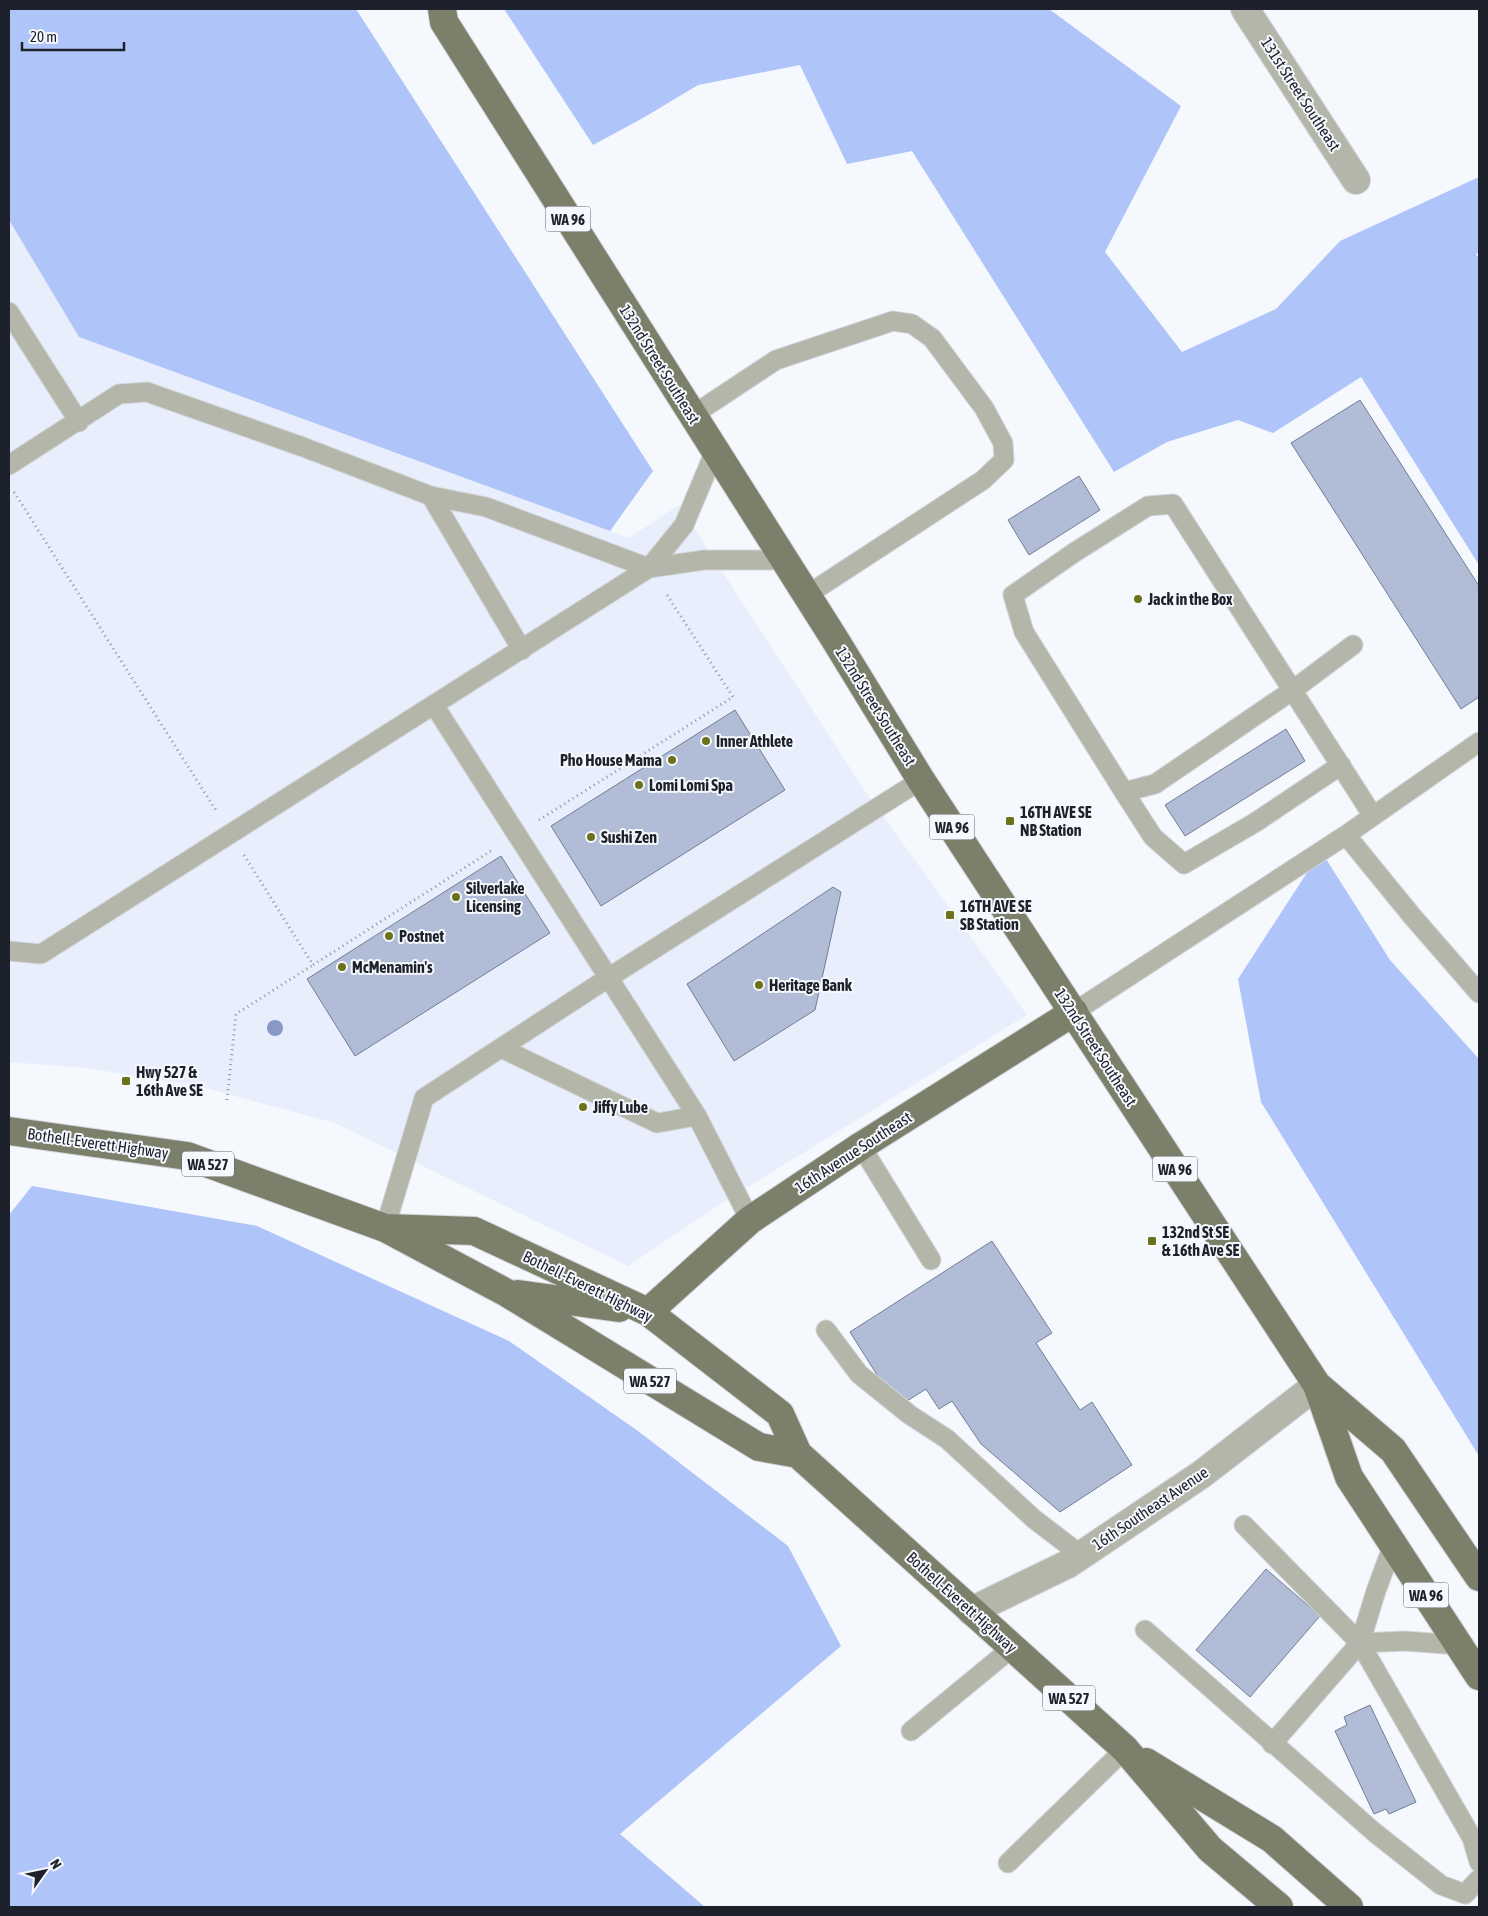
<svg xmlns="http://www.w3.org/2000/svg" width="1488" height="1916" viewBox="0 0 1488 1916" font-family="'Asap Condensed',sans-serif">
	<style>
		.built { fill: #e8eefc }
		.green { fill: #afc4f8 }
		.building { fill: #b1bcd6; stroke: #737d95 }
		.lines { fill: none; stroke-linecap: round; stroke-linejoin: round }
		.lane-casing { stroke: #d2d6db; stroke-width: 21 }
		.street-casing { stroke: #d2d6db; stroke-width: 30 }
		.primary-casing { stroke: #d2d6db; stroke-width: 30 }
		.path { stroke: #91949c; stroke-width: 3; stroke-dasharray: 1 4; stroke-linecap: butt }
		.lane { stroke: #b4b6aa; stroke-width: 19 }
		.street { stroke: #b4b6aa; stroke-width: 28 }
		.primary { stroke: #7c7f69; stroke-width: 28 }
		.tree { fill: #8998c4 }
		.poi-dot { fill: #6c721a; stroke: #f5f8fd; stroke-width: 2 }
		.labels { text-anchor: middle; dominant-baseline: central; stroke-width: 4; stroke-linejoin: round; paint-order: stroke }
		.shield { fill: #f5f8fd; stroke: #5e626a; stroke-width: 1 }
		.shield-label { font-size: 15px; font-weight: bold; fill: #1d212b }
		.street-label { font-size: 16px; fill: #1d212b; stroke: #f5f8fd }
		.poi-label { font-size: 16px; font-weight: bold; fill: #1d212b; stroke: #f5f8fd; text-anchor: start }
	</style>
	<rect width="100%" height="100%" fill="#f5f8fd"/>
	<!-- built -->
	<path class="built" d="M9,220L79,337L629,538L679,505L867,794L1027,1015L725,1201L628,1266L335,1123L198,1086L87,1068L9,1062Z"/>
	<!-- green -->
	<path class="green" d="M9,9H356L653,471L610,531L79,337L9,220Z
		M504,9H1049L1181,106L1105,252L1182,352L1276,309L1340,241L1479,177V252L1476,254L1479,259V565L1361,377L1273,433L1238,420L1167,442L1114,472L912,151L847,164L800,65L698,85L643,118L593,145Z
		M1321,851L1390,960L1479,1059V1456L1261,1102L1238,979Z
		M32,1186L257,1226L509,1341L638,1431L788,1546L841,1646L620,1834L705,1907H9V1215Z"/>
	<!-- building -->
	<path class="building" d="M1360,400L1479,586V697L1461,709L1291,443Z
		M1079,476L1100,510L1029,555L1008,520Z
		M735,710L785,790L601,906L551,826Z
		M1286,729L1305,761L1185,836L1165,805Z
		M501,856L550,933L355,1056L307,979Z
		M833,887L841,892L815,1010L734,1061L687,984Z
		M992,1241L1052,1333L1036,1343L1080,1410L1092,1402L1132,1465L1060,1512L981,1444L952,1401L939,1409L926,1389L907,1401L879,1378L850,1332Z
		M1266,1569L1320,1616L1250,1697L1196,1650Z
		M1370,1705L1416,1802L1389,1814L1386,1809L1374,1814L1335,1731L1347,1725L1344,1717Z"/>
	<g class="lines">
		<defs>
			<path id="lane" d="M9,312L79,422
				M693,415L776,360L893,321L912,324L932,338L984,408L1003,443L1004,460L983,480L807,595
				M9,465L119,394L147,392L303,447L431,496L522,650
				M431,496L486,507L649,568L704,560H784
				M1353,645L1293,690L1155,784L1124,792L1024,632L1013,595L1075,552L1148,506L1173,504C1240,608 1307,712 1373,816
				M434,705L697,1116L750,1220
				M1124,792L1153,837L1184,864L1256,822L1341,765
				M1346,835L1412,916L1479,993
				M9,951L41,954L649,568L684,525L715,451
				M1074,1012L1346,835L1479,742
				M501,1048L657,1123L697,1116
				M861,1146L931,1260
				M385,1228L424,1098L608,978L921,780
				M826,1330L859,1374L910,1415L947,1439L1034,1519L1081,1555
				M1244,1525L1360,1643L1472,1838L1479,1862
				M1393,1545L1376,1591L1360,1643L1405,1641L1458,1645
				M1145,1630L1374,1832L1441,1885L1465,1894L1479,1879
				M911,1731L1013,1647
				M1272,1744L1360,1643
				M1008,1863L1125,1749"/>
			<path id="street" d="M1245,9L1356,180
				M971,1611L1068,1564L1202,1474L1317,1385"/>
			<path id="primary" d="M442,9L444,22L834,638L921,780L1317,1385L1349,1477L1479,1676
				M9,1131L187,1156L385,1228L507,1293L759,1447L798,1454
				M385,1228L474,1231L648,1312L780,1414L798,1454L1125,1749L1210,1849L1279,1907
				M518,1294L619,1308
				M648,1312L750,1220L861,1146L1074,1012
				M1317,1385L1393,1450L1479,1577
				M1146,1762L1272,1839L1349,1907"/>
		</defs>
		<!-- lane casing -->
		<use href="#lane" class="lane-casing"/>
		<!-- street casing -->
		<use href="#street" class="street-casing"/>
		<!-- primary casing -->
		<use href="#primary" class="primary-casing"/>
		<!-- path -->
		<path class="path" d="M14,492L217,812
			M539,820L733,697L667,595L670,594
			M244,855L313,965L494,849
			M227,1100L236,1014L313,965"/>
		<!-- lane -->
		<use href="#lane" class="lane"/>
		<!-- street -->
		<use href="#street" class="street"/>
		<!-- primary -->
		<use href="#primary" class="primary"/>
	</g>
	<!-- trees -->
	<circle class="tree" cx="275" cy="1028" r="8"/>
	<!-- markers -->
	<g class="poi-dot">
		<circle cx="1138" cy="599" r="5"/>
		<circle cx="706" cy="741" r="5"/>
		<circle cx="672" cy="760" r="5"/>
		<circle cx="639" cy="785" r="5"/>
		<rect x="1005" y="816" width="10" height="10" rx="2.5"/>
		<circle cx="591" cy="837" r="5"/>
		<circle cx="456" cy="897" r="5"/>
		<rect x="945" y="910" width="10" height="10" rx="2.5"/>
		<circle cx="389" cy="936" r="5"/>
		<circle cx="342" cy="967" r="5"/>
		<circle cx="759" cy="985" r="5"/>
		<rect x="121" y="1076" width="10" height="10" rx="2.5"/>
		<circle cx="583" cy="1107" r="5"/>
		<rect x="1147" y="1236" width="10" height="10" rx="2.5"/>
	</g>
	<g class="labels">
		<!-- shield labels -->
		<g class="shield">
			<rect x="545.5" y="206.5" width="45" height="25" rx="4"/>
			<rect x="929.5" y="814.5" width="45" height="25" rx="4"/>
			<rect x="182" y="1151.5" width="52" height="25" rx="4"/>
			<rect x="1152.5" y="1156.5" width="45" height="25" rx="4"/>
			<rect x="624" y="1368.5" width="52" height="25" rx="4"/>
			<rect x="1403.5" y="1582.5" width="45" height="25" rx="4"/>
			<rect x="1043" y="1685.5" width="52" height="25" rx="4"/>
		</g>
		<g class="shield-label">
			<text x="568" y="219">WA 96</text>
			<text x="952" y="827">WA 96</text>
			<text x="208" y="1164">WA 527</text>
			<text x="1175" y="1169">WA 96</text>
			<text x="650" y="1381">WA 527</text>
			<text x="1426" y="1595">WA 96</text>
			<text x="1069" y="1698">WA 527</text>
		</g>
		<!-- street labels -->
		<g class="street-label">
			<text transform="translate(1301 94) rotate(57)">131st Street Southeast</text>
			<text transform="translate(660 364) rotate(58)">132nd Street Southeast</text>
			<text transform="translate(876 706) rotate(58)">132nd Street Southeast</text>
			<text transform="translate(1096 1047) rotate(57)">132nd Street Southeast</text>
			<text transform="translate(98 1143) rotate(8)">Bothell-Everett Highway</text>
			<text transform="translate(853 1152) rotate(-33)">16th Avenue Southeast</text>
			<text transform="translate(588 1286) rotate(26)">Bothell-Everett Highway</text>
			<text transform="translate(1150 1508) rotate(-34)">16th Southeast Avenue</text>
			<text transform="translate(962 1602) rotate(42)">Bothell-Everett Highway</text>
		</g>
		<!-- poi labels -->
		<g class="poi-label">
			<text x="1148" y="599">Jack in the Box</text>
			<text x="716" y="741">Inner Athlete</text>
			<text x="662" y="760" text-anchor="end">Pho House Mama</text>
			<text x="649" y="785">Lomi Lomi Spa</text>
			<text x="1020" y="812">16TH AVE SE<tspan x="1020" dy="18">NB Station</tspan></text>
			<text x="601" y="837">Sushi Zen</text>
			<text x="466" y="888">Silverlake<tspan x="466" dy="18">Licensing</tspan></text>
			<text x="960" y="906">16TH AVE SE<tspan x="960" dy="18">SB Station</tspan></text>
			<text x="399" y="936">Postnet</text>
			<text x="352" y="967">McMenamin's</text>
			<text x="769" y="985">Heritage Bank</text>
			<text x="136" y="1072">Hwy 527 &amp;<tspan x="136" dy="18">16th Ave SE</tspan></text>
			<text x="593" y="1107">Jiffy Lube</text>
			<text x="1162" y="1232">132nd St SE<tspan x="1162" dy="18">&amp; 16th Ave SE</tspan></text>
		</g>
	</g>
	<!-- border -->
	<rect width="1488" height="1916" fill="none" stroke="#1d212b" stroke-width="20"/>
	<!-- north arrow -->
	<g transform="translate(45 1871) rotate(57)" stroke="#f5f8fd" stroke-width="4" paint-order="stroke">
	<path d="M0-4L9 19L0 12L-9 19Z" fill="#1d212b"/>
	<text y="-8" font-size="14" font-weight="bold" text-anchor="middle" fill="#1d212b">N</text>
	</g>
	<!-- scale -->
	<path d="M22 42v8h102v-8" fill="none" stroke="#1d212b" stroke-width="2.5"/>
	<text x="30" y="42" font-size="15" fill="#1d212b" stroke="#f5f8fd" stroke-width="4" paint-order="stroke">20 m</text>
</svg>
